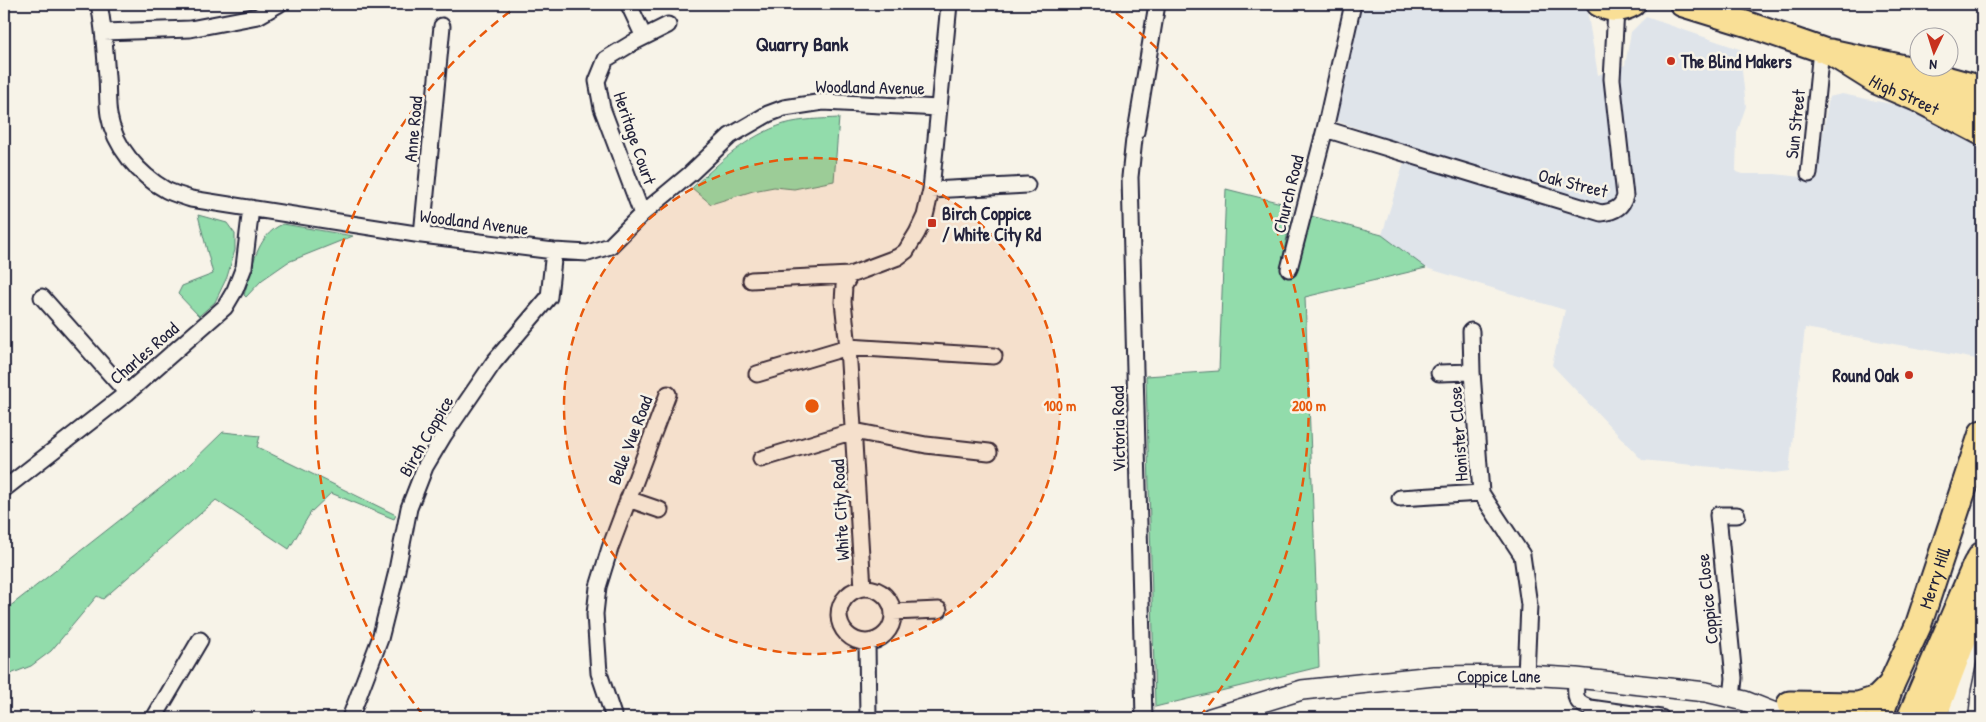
<svg xmlns="http://www.w3.org/2000/svg" width="1986" height="722" viewBox="0 0 1986 722" font-family="'Patrick Hand',sans-serif">
	<style>
		.built { fill: #dfe4ea }
		.green { fill: #92dcab; stroke: #5a7f73 }
		.lines { fill: none; stroke-linecap: round; stroke-linejoin: round }
		.minor-casing { stroke: #22223b; stroke-width: 19 }
		.tertiary-casing { stroke: #22223b; stroke-width: 22 }
		.primary-casing { stroke: #22223b; stroke-width: 28 }
		.trunk-casing { stroke: #22223b; stroke-width: 29 }
		.minor { stroke: #f7f3e8; stroke-width: 15 }
		.tertiary { stroke: #f7f3e8; stroke-width: 19 }
		.primary { stroke: #f9df96; stroke-width: 24 }
		.trunk { stroke: #f9df96; stroke-width: 25 }
		.ring { fill: none; stroke: #e8590c; stroke-width: 2.5; stroke-dasharray: 9 6 }
		.poi-dot { fill: #c8321e; stroke: #f7f3e8; stroke-width: 2 }
		.labels { text-anchor: middle; dominant-baseline: central; stroke-width: 5; stroke-linejoin: round; paint-order: stroke }
		.poi-label { font-size: 18px; font-weight: bold; fill: #22223b; stroke: #f7f3e8; text-anchor: start }
		.street-label { font-size: 18px; fill: #22223b; stroke: #f7f3e8 }
		.quarter-label { font-size: 20px; font-weight: bold; fill: #22223b; stroke: #f7f3e8 }
		.centre { fill: #e8590c; stroke: #f7f3e8; stroke-width: 2.5 }
		.ring-label { font-size: 15px; text-anchor: middle; font-weight: bold; fill: #e8590c; stroke: #f7f3e8; stroke-width: 5; stroke-linejoin: round; paint-order: stroke }
	</style>
	<rect width="100%" height="100%" fill="#f7f3e8"/>
	<filter id="ink" filterUnits="userSpaceOnUse"><feTurbulence type="fractalNoise" baseFrequency=".02" numOctaves="2"/><feDisplacementMap in="SourceGraphic" scale="10" xChannelSelector="R" yChannelSelector="G"/><feConvolveMatrix kernelMatrix="1 2 1 2 8 2 1 2 1" color-interpolation-filters="sRGB"/></filter>
	<g filter="url(#ink)">
		<!-- built -->
		<path class="built" d="M1359,4H1586L1598,75L1625,65L1631,32L1646,17L1742,50L1741,62L1746,106L1737,133L1736,172L1742,174H1775L1818,179L1821,145L1829,97L1842,94L1901,106L1982,149V360L1805,328L1789,471L1774,473L1642,460L1552,365L1565,310L1426,268L1382,235L1409,146L1336,121Z"/>
		<!-- green -->
		<path class="green" d="M839,118L834,181L794,189L774,187L753,191L711,204L692,188C720,162 747,136 784,124C802,119 821,119 839,118Z
			M1226,189L1293,206L1282,262L1298,265L1311,216L1382,235L1426,268L1305,297L1319,667L1155,707L1146,376L1219,371Z
			M198,215L227,223L235,234V250L227,277L215,302L199,316L178,294L182,286L213,274Z
			M283,224L353,236L288,262L262,280L246,297L244,295C252,269 256,235 283,224Z
			M223,432L260,436L257,447L396,515L394,519L331,493L311,512L289,549L216,500L103,599L97,596L51,651L31,666L13,673L4,682V611L186,468Z"/>
		<g class="lines">
			<defs>
				<path id="minor" d="M99,4C104,28 105,52 107,77C108,89 107,103 109,115C114,146 139,175 166,190C174,194 183,196 191,199L422,235L554,251L588,253L610,246L642,214L690,174L730,136L768,114L784,108L823,102L939,108
					M629,5L644,37
					M104,32L190,29L258,16L279,4
					M1325,129L1601,213C1613,212 1622,208 1625,196L1612,79L1616,10
					M1136,132L1157,4
					M1134,139L1130,177L1144,718
					M1809,174L1821,49
					M931,190L1027,185
					M642,214L602,108L597,81L606,59L634,42L668,25
					M422,235L442,26
					M1289,269L1325,129L1353,4
					M850,275L844,286L843,302L848,347L863,588
					M751,280L850,275L898,257L906,251L917,233L925,216L931,190L949,4
					M42,297L127,393
					M1471,331L1472,372L1481,493L1522,555L1529,605L1526,675
					M1439,373L1472,372
					M757,374L848,347L994,356
					M761,459L854,431L926,445L989,452
					M4,489L127,393L225,307L235,290L244,267L251,208
					M1400,498L1481,493
					M628,499L660,510
					M839 615a27 27 0 1 1 54 0a27 27 0 1 1-54 0Z
					M893,612L939,610
					M867,642L868,718
					M1576,678C1576,695 1572,702 1590,708L1661,718
					M1732,698L1734,678L1718,515H1737
					M154,718L200,640
					M350,718L380,639L396,575L409,508L425,467L444,435L494,362L549,297L554,251
					M614,718L599,673L595,614L598,587L610,548L668,394"/>
				<g id="tertiary">
					<path id="s1" d="M1210,718L1302,690L1434,676L1526,675L1576,678L1706,692L1745,701L1788,718"/>
					<path d="M1958,718L1961,688L1970,645"/>
				</g>
				<g id="primary">
					<path d="M1599,4C1611,11 1621,11 1633,4"/>
					<path d="M1682,4L1747,24L1848,59"/>
					<path id="s2" d="M1834,55L1877,82L1919,100L1982,133"/>
					<path d="M1885,72L1982,110"/>
				</g>
				<g id="trunk">
					<path d="M1830,52L1913,70L1982,89"/>
					<path d="M1790,704L1858,705L1877,699L1891,685"/>
					<path id="s3" d="M1879,718L1891,685L1918,626L1982,433"/>
					<path d="M1910,718L1976,564L1982,555"/>
					<path d="M1933,718L1982,590"/>
				</g>
			</defs>
			<!-- minor casing -->
			<use href="#minor" class="minor-casing"/>
			<!-- tertiary casing -->
			<use href="#tertiary" class="tertiary-casing"/>
			<!-- primary casing -->
			<use href="#primary" class="primary-casing"/>
			<!-- trunk casing -->
			<use href="#trunk" class="trunk-casing"/>
			<!-- minor -->
			<use href="#minor" class="minor"/>
			<!-- tertiary -->
			<use href="#tertiary" class="tertiary"/>
			<!-- primary -->
			<use href="#primary" class="primary"/>
			<!-- trunk -->
			<use href="#trunk" class="trunk"/>
		</g>
	</g>
	<!-- distance rings -->
	<circle cx="812" cy="406" r="248" fill="#e8590c" fill-opacity=".12"/>
	<g class="ring">
		<circle cx="812" cy="406" r="248"/>
		<path d="M423 715A497 497 0 0 1 520 4M1104 4A497 497 0 0 1 1201 715"/>
	</g>
	<!-- markers -->
	<g class="poi-dot">
		<circle cx="1671" cy="61" r="5"/>
		<rect x="927" y="218" width="10" height="10" rx="2.5"/>
		<circle cx="1909" cy="375" r="5"/>
	</g>
	<g class="labels">
		<!-- poi labels -->
		<g class="poi-label">
			<text x="1681" y="61">The Blind Makers</text>
			<text x="942" y="213">Birch Coppice<tspan x="942" dy="21">/ White City Rd</tspan></text>
			<text x="1899" y="375" text-anchor="end">Round Oak</text>
		</g>
		<!-- street labels -->
		<g class="street-label">
			<text transform="translate(870 87) rotate(1)">Woodland Avenue</text>
			<text stroke="none"><textPath href="#s2" startOffset="81">High Street</textPath></text>
			<text transform="translate(1795 124) rotate(-84)">Sun Street</text>
			<text transform="translate(413 129) rotate(-85)">Anne Road</text>
			<text transform="translate(635 138) rotate(71)">Heritage Court</text>
			<text transform="translate(1573 183) rotate(14)">Oak Street</text>
			<text transform="translate(1288 194) rotate(-76)">Church Road</text>
			<text transform="translate(474 222) rotate(7)">Woodland Avenue</text>
			<text transform="translate(144 353) rotate(-41)">Charles Road</text>
			<text transform="translate(1118 429) rotate(-91)">Victoria Road</text>
			<text transform="translate(1458 434) rotate(-94)">Honister Close</text>
			<text transform="translate(426 436) rotate(-60)">Birch Coppice</text>
			<text transform="translate(630 440) rotate(-69)">Belle Vue Road</text>
			<text transform="translate(840 510) rotate(-93)">White City Road</text>
			<text stroke="none"><textPath href="#s3" startOffset="151">Merry Hill</textPath></text>
			<text transform="translate(1707 599) rotate(-96)">Coppice Close</text>
			<text stroke="none"><textPath href="#s1" startOffset="294">Coppice Lane</textPath></text>
		</g>
		<!-- quarter labels -->
		<g class="quarter-label">
			<text x="802" y="43">Quarry Bank</text>
		</g>
	</g>
	<circle cx="812" cy="406" r="8" class="centre"/>
	<g class="ring-label">
		<text x="1060" y="411">100 m</text>
		<text x="1309" y="411">200 m</text>
	</g>
	<!-- margin -->
	<rect width="1986" height="722" fill="none" stroke="#f7f3e8" stroke-width="20"/>
	<rect x="10" y="10" width="1966" height="702" fill="none" stroke="#22223b" stroke-width="2" filter="url(#ink)"/>
	<!-- north arrow -->
	<g transform="translate(1934 52) rotate(184)"><circle r="24" fill="#f7f3e8" stroke="#a29fa3"/>
	<path d="M0-4L9 19L0 12L-9 19Z" fill="#c8321e"/>
	<text y="-8" font-size="14" font-weight="bold" text-anchor="middle" fill="#22223b">N</text>
	</g>
</svg>
